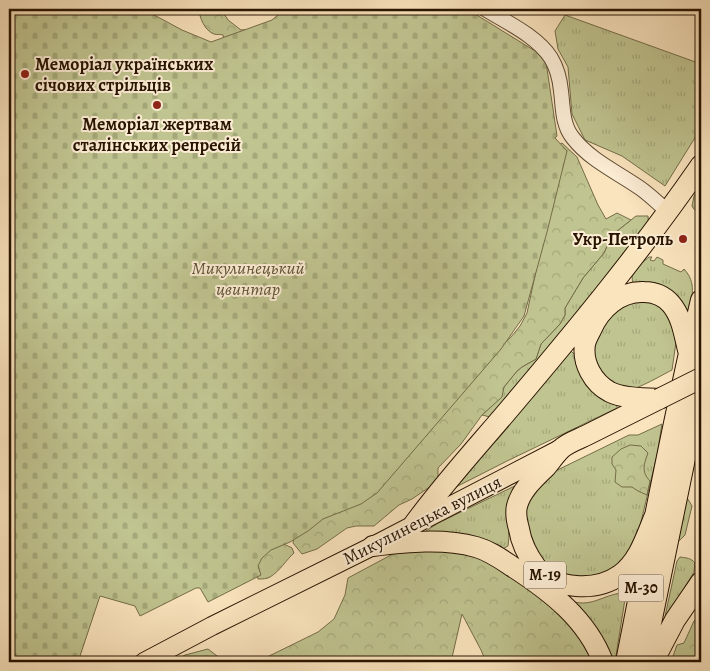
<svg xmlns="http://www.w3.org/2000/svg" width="710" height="671" viewBox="0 0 710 671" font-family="Alegreya,serif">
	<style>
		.grass { fill: url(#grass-tufts); stroke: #746c48 }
		.forest { fill: url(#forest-crowns); stroke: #746c48 }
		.cemetery { fill: url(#cemetery-stones); stroke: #746c48 }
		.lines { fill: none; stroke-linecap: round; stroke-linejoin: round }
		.minor-casing { stroke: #5c4830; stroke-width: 16 }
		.major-casing { stroke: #281400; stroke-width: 20 }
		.highway-casing { stroke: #281400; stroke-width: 22 }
		.minor { stroke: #fcedd5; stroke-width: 14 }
		.major { stroke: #fae4be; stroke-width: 18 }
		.highway { stroke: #fae4be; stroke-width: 20 }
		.highway-bridge-casing { stroke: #281400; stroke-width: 22; stroke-linecap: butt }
		.highway-bridge { stroke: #fae4be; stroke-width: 20 }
		.poi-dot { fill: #8f2418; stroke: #fcedd5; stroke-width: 2 }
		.labels { text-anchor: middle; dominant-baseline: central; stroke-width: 4; stroke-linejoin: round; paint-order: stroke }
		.shield { fill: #fcedd5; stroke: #685540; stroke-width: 1 }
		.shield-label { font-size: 16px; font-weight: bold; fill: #281400 }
		.poi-label { font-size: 18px; font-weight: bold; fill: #281400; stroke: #fcedd5; text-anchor: start }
		.park-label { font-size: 18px; font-style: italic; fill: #5d5232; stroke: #fcedd5 }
		.street-label { font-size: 18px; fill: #281400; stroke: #fcedd5 }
	</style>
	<defs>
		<pattern id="grass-tufts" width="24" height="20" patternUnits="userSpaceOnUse" patternTransform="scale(1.25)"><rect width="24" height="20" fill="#c0c490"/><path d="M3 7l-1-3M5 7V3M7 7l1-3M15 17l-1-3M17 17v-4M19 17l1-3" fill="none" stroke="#a5a87a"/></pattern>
		<pattern id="forest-crowns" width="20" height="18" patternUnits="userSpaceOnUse" patternTransform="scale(1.25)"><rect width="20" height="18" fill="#c0c490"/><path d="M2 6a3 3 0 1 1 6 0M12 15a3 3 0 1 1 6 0" fill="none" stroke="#a5a87a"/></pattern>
		<pattern id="cemetery-stones" width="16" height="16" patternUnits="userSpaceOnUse" patternTransform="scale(1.25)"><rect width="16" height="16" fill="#c0c490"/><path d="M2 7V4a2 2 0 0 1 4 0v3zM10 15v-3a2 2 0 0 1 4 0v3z" fill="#a5a87a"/></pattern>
	</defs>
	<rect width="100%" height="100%" fill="#fae4be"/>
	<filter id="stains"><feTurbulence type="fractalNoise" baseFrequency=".004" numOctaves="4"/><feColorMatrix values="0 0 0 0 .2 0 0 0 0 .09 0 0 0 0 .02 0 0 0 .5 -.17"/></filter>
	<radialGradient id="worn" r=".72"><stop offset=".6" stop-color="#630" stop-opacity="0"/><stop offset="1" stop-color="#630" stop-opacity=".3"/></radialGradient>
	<!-- grass -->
	<path class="grass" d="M565,15L701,64V128L665,186L622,156L585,140L572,114L568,67L558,49L555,31Z
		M701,185V212C696,212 694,210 692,206L694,196Z
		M636,216H648L649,226L547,350L490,417L482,415L501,397L504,387L517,371L522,367L536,359L541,344L560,324L565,315V308L583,278L604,253L612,235Z
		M649,257H652L650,260L654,261L657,257L663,260V264L681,272L684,269C697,283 692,297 688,315L633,283C629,271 641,264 649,257Z
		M642,298L668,310L677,335L672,370C660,376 634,392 621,391L591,363L596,333L614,308Z
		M568,348L577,357L617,402V408L507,461L450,490Z
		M662,424L657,455L635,547L615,572L566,579L538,561L523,515L528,492L541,478L629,435H638Z
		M521,483C517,493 510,503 509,513C508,525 510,535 508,546L499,551L424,534L426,531L438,523Z
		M686,496L692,506L685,535L678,542Z
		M680,557C687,558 691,558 695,563L694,572L664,621L677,561Z
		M622,593L625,594V599L615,662H607L569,600C590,609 602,595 622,593Z"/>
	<!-- forest -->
	<path class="forest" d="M199,9H220V11L223,12L228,20L241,30L255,29L225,42L223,35C220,34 217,35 214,34C205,31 199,17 199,9Z
		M562,143L577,157L598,205L606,219L617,213L631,220L612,235L604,253L583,278L565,308V315L560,324L541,344L536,359L522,367L517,371L504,387L502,397L482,415L461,444L438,468V478L434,484L412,499L399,505L374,526H356L347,528L317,549L302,554L293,543L294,536L511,337L520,326L527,313L540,252L558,145Z
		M630,445L641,446L648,453C644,464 641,472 650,481L647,495L638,491L632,487H622L615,482L616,470L612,464V457L621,449Z
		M284,544L292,548L294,553C286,560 280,571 270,577C267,579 262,579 258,579L253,567L257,554Z
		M404,548L483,555L569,618L593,662H486L481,650L462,614L451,662H172L185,655L208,649L221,659L259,661L318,632L334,619L345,595L348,578Z
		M701,615V662H671L677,645L684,643L694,621Z"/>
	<!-- cemetery -->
	<path class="cemetery" d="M9,9H143L182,30L211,42L272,20L285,9H467L535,51L546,62L557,136L555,138L567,151L547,232L524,316L501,349L377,493L361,504L323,519L308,531L290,542L271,550L262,558L258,566L261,575L208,602L200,588H196L140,616L135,606L100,596L78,662H9Z"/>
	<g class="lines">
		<defs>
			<path id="minor" d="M485,9C506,22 537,36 551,58C557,68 560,80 561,91C563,106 562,125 573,138C590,160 617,172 640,188C650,195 659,204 668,212"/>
			<path id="major" d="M144,662L212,626L373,546L560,449"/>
			<path id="highway" d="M659,399C644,398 624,399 610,392C593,383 582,363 585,344C586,339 589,334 591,330C600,309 619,291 644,292C654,292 664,296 671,304C682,317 684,334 688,350
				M656,513C646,536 640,560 620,575C596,592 555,590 536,567C528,556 521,542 519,529C517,522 515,514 517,506C521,490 534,479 546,467C551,461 555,455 561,449C567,443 579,439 587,435C611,423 635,411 659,399
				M414,524C444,483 478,446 511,407C577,329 643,249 701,165
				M373,546C407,542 443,538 476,547C490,551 501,559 513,567C550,591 587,619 603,662
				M626,662C650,541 673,420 701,300
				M643,662L701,381
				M653,662L675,620L701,582"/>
		</defs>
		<!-- minor casing -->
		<use href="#minor" class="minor-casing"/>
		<!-- major casing -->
		<use href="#major" class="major-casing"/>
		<!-- highway casing -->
		<use href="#highway" class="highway-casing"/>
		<!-- minor -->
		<use href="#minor" class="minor"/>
		<!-- major -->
		<use href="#major" class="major"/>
		<!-- highway -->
		<use href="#highway" class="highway"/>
		<defs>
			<path id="highway-bridge" d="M659,399L701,378"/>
		</defs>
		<!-- highway-bridge casing -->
		<use href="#highway-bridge" class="highway-bridge-casing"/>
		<!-- highway-bridge -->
		<use href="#highway-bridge" class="highway-bridge"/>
	</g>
	<!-- markers -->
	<g class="poi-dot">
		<circle cx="25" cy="74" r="5"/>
		<circle cx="157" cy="105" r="5"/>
		<circle cx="683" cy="239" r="5"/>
	</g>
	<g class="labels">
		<!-- shield labels -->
		<g class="shield">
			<rect x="524" y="561.5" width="42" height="27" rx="4"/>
			<rect x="618.5" y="574.5" width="45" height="27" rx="4"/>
		</g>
		<g class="shield-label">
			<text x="545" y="575">М-19</text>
			<text x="641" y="588">М-30</text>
		</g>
		<!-- poi labels -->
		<g class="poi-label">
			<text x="35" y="64">Меморіал українських<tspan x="35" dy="21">січових стрільців</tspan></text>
			<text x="157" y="124" text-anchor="middle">Меморіал жертвам<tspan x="157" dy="21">сталінських репресій</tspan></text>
			<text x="673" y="239" text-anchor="end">Укр-Петроль</text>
		</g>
		<!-- park labels -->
		<g class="park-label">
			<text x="248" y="268">Микулинецький<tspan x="248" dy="21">цвинтар</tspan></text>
		</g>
		<!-- street labels -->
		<g class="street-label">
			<text transform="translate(422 520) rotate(-27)">Микулинецька вулиця</text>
		</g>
	</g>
	<!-- margin -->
	<rect width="710" height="671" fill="none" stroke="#fae4be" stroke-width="30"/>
	<rect x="10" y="10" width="690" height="651" fill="none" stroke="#281400" stroke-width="2.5"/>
	<rect x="15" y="15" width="680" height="641" fill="none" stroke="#281400"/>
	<rect width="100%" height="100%" filter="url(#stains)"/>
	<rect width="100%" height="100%" fill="url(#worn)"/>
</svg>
